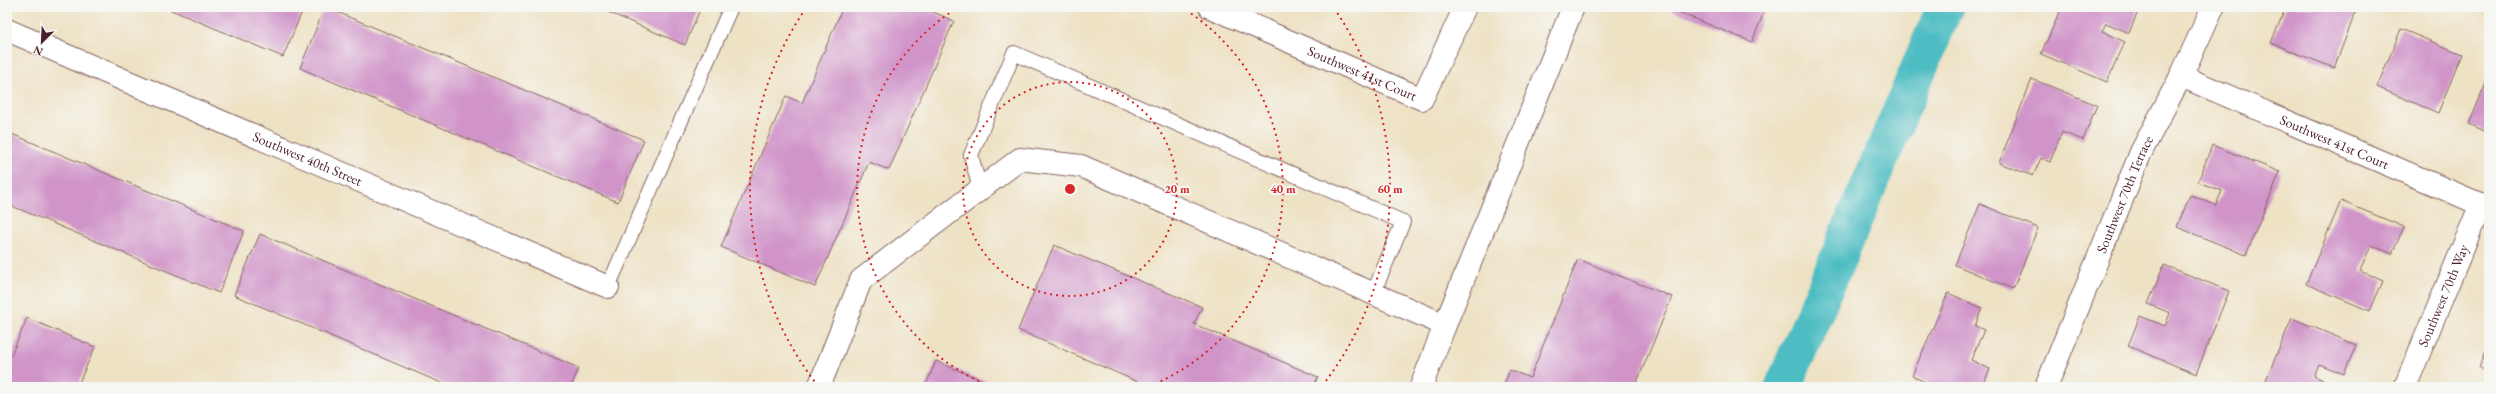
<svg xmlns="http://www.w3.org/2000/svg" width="2496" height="394" viewBox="0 0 2496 394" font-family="'EB Garamond',serif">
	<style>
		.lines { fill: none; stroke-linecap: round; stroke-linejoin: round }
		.canal { stroke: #4ebdc3; stroke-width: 37 }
		.building { fill: #d094c9 }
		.service-casing { stroke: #836361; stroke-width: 16 }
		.minor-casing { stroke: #836361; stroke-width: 24 }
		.service { stroke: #fff; stroke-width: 14 }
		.minor { stroke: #fff; stroke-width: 22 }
		.ring { fill: none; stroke: #d62828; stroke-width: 2; stroke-dasharray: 2 4 }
		.labels { text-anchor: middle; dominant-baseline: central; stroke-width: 4; stroke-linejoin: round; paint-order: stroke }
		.street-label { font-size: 14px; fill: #4a1f2b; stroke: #f6f6f2 }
		.centre { fill: #d62828; stroke: #f6f6f2; stroke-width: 2 }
		.ring-label { font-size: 12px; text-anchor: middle; font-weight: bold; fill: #d62828; stroke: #f6f6f2; stroke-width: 4; stroke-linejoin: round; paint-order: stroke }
	</style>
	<rect width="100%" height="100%" fill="#f6f6f2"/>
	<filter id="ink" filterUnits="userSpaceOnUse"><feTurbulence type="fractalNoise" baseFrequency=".025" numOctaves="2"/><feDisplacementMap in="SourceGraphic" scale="8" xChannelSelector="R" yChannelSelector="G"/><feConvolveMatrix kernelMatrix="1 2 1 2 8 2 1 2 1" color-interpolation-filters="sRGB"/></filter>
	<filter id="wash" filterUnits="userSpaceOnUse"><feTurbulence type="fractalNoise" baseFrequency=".012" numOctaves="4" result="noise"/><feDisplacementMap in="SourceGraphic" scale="16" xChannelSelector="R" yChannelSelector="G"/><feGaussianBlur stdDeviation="0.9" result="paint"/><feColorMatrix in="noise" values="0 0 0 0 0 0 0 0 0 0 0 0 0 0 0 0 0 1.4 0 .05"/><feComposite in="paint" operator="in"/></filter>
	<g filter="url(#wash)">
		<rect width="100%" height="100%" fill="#eee2c5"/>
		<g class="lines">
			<!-- canal -->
			<path class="canal" d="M1783,387L1945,7"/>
		</g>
		<g id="blocks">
			<!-- building -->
			<path class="building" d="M164,7H304L283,57Z
				M325,7L644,140L618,202L300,68Z
				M596,7H701L685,45Z
				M843,7H922L954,21L889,170L869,162L815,287L721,247L786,96L802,103Z
				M1665,7H1766L1752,42Z
				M2062,7H2140L2129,33L2106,23L2102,31L2125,42L2107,82L2041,54Z
				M2286,7H2347L2356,11L2334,68L2271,43Z
				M2401,29L2462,54L2438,113L2377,87Z
				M2489,76V133L2469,124Z
				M2032,79L2097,105L2083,140L2062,132L2050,162L2041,158L2033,176L1999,163Z
				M7,132L244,231L219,293L7,204Z
				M2212,145L2280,172L2246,255L2177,227L2190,195L2216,205L2222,191L2198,182Z
				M2341,201L2404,227L2392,254L2371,245L2360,271L2383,281L2370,311L2306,284Z
				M1980,204L2038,228L2013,289L1955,265Z
				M260,234L579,368L571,387H451L234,295Z
				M1054,245L1202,307L1194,324L1318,377L1313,387H1136L1138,382L1018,330Z
				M1578,259L1672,297L1635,387H1503L1510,370L1530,378Z
				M2164,265L2229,291L2196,374L2128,346L2140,316L2165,326L2170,313L2148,304Z
				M1948,293L1982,308L1975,326L1984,330L1971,360L1990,369L1982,387H1936L1912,376Z
				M27,318L95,347L77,387H7V365Z
				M2292,318L2356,345L2344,374L2319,364L2314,376L2339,387H2263Z
				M2489,344V372L2479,368Z
				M936,361L999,387H925Z"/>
		</g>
	</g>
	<g filter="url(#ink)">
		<use href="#blocks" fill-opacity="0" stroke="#836361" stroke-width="1"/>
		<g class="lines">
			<defs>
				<path id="service" d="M980,189L971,155L1014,53L1403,222L1373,294
					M608,287L731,7"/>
				<g id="minor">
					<path id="s1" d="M1210,7L1422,99L1465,7"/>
					<path id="s2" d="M7,30L608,287"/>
					<path id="s3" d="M2181,76L2489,208"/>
					<path d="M1445,325L1573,7"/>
					<path d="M819,387L861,280L1020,159L1081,166L1445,325L1421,387"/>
					<path id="s4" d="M2046,387L2141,152L2181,76L2213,7"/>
					<path id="s5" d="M2405,387L2481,204"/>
				</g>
			</defs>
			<!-- service casing -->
			<use href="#service" class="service-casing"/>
			<!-- minor casing -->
			<use href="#minor" class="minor-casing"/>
			<!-- service -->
			<use href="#service" class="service"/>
			<!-- minor -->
			<use href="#minor" class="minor"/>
		</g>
	</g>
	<!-- distance rings -->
	<g class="ring">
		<circle cx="1070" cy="189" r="107"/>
		<path d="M990 386A213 213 0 0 1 959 7M1181 7A213 213 0 0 1 1150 386"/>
		<path d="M818 386A320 320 0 0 1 806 8M1334 8A320 320 0 0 1 1322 386"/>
	</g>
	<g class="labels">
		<!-- street labels -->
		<g class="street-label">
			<text stroke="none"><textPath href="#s1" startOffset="166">Southwest 41st Court</textPath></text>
			<text stroke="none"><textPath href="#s3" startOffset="167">Southwest 41st Court</textPath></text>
			<text stroke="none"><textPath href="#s2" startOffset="327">Southwest 40th Street</textPath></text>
			<text stroke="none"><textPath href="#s4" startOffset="208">Southwest 70th Terrace</textPath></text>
			<text stroke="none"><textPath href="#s5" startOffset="99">Southwest 70th Way</textPath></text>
		</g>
	</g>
	<circle cx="1070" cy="189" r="6" class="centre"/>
	<g class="ring-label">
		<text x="1177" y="193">20 m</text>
		<text x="1283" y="193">40 m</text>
		<text x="1390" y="193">60 m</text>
	</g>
	<!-- margin -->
	<rect width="2496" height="394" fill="none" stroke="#f6f6f2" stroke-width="24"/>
	<!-- north arrow -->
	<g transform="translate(42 42) rotate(204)" stroke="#f6f6f2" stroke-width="3" paint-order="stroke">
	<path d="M0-3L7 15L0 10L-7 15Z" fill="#4a1f2b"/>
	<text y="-6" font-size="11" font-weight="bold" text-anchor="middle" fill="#4a1f2b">N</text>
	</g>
</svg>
